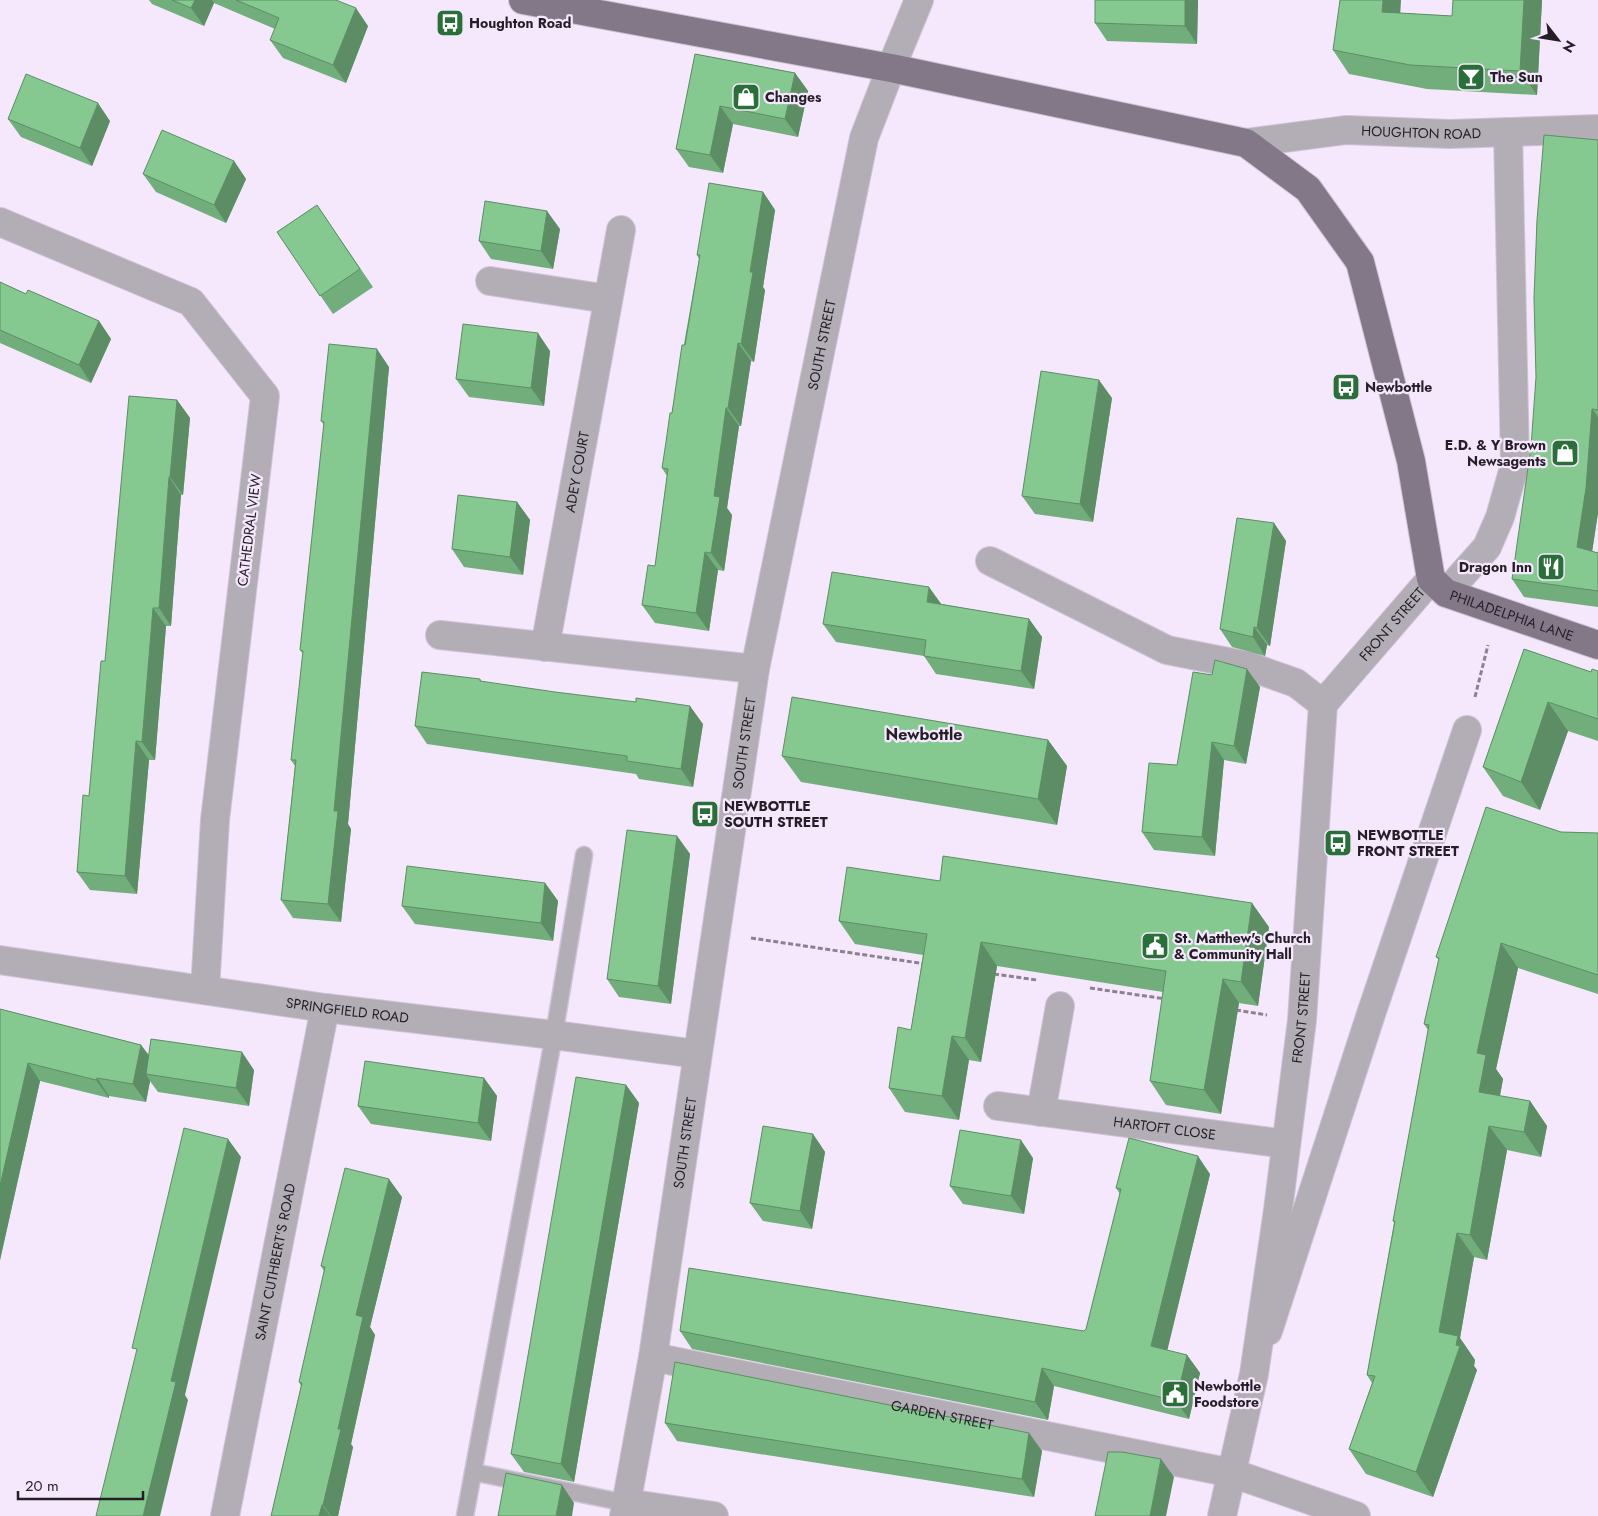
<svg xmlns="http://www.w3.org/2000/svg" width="1598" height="1516" viewBox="0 0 1598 1516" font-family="Jost,sans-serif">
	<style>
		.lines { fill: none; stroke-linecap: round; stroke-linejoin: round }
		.service-casing { stroke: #cfc3d6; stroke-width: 19 }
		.minor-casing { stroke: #cfc3d6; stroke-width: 30 }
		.tertiary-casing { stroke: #cfc3d6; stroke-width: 30 }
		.primary-casing { stroke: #cfc3d6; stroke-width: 30 }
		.path { stroke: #8b8290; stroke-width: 3; stroke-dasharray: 5 2.5; stroke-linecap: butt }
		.service { stroke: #b3adb6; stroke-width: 16 }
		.minor { stroke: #b3adb6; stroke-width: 28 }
		.tertiary { stroke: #b3adb6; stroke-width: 28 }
		.primary { stroke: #837888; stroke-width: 28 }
		.wall { fill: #72ad7c }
		.shaded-wall { fill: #5d8d65 }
		.building { fill: #85c990; stroke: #5d8d65 }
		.labels { text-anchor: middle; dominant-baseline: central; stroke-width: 4.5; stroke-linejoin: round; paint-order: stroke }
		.poi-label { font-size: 14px; font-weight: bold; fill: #241f27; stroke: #f5e7fc; text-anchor: start }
		.street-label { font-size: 14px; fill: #241f27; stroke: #f5e7fc }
		.quarter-label { font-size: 16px; font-weight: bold; fill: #241f27; stroke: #f5e7fc }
	</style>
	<rect width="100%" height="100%" fill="#f5e7fc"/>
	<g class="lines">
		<defs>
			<path id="service" d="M473,1472L626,1503
				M465,1516L554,1035L584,855"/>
			<g id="minor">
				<path d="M891,68L919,0"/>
				<path id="s1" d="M1246,143L1346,130L1450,134L1598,129"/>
				<path d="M0,222L191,302L265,396L215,820L205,990"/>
				<path d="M490,281L608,299"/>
				<path d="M990,561L1167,650L1248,666L1296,683L1323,704"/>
				<path d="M1446,593L1487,547L1500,517L1515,464L1508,132"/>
				<path d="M440,635L755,669"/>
				<path id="s2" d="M545,647L621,230"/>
				<path id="s3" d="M0,960L325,1008L554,1035L697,1054"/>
				<path id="s4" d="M998,1106L1286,1144"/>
				<path d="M1041,1112L1060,1006"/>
				<path d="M1268,1331L1370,1017L1467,730"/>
				<path id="s5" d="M653,1357L1232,1473L1356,1516"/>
				<path d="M626,1503L714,1516"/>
				<path id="s6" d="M225,1516L325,1008"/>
			</g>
			<g id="tertiary">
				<path id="s7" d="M624,1516L653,1357L755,669L864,138L891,68"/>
				<path id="s8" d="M1222,1516L1254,1374L1278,1210L1302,1020L1323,704L1431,579"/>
			</g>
			<g id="primary">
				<path id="s9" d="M523,0L891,68L1246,143L1308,189L1360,262L1411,461L1431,579L1446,593L1598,645"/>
			</g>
		</defs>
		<!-- service casing -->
		<use href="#service" class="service-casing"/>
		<!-- minor casing -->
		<use href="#minor" class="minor-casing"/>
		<!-- tertiary casing -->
		<use href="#tertiary" class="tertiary-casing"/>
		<!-- primary casing -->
		<use href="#primary" class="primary-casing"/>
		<!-- path -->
		<path class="path" d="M1475,697L1488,645
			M751,938L926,964
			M994,974L1037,980
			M1090,988L1166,999
			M1236,1010L1267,1015"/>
		<!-- service -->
		<use href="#service" class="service"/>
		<!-- minor -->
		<use href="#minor" class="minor"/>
		<!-- tertiary -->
		<use href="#tertiary" class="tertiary"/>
		<!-- primary -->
		<use href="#primary" class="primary"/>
	</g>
	<!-- wall -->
	<path class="wall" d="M149,0H336L368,26L346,83L283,58L270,40L275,29L214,3L204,26L152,4Z
		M1198,0L1197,44L1107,41L1095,23Z
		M1542,0L1537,95L1427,89L1349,74L1333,50L1400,13L1452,16Z
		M695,54L795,73L808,91L798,137L733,124L723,173L689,167L676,149Z
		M8,119L110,121L92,166L21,137Z
		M1598,140V513L1592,552L1598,553V607L1524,597L1512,579Z
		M234,161L246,179L226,223L156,192L143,174Z
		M763,192L775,210L763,287L765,290L754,362L751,361L741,426H739L727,508L732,515L724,571L718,570L709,631L655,623L642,605L655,566L667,476L662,468L699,259L697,255Z
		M317,205L373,287L333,314L277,232Z
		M560,229L553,269L491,259L479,241Z
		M0,282L26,294L99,321L111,339L91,383L0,343Z
		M550,351L544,406L469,397L456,379Z
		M389,367L348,824L351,829L341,922L293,918L281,900L295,766L291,760L303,654L300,650L324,425L321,421Z
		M1112,398L1093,522L1035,514L1022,496Z
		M177,400L190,418L183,495H181L171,626H166L155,760H149L137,894L90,890L77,872L89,796L105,661Z
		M517,502L530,520L523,575L464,567L452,549Z
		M1274,523L1286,541L1270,646L1267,645L1265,656L1232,647L1220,629Z
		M941,604L1029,619L1042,637L1034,689L936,674L924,656L836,642L823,624Z
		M1524,649L1591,672L1598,671V741L1568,731L1540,810L1503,796L1483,767Z
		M480,679L482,682L703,724L693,787L639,779L636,774L427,744L415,726Z
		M1260,687L1246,764L1224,760L1215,856L1154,850L1142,832L1177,765Z
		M1048,740L1067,766L1057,825L801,782L782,756Z
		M1561,832L1598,833V994L1518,968L1496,1069L1503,1079L1500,1096L1530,1101L1547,1126L1541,1157L1507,1150L1487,1260L1474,1257L1460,1338L1475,1360L1474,1366L1477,1370L1433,1497L1366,1474L1349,1449L1372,1383L1367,1375L1394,1223L1393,1221L1428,1030L1424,1024L1439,960L1436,957Z
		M677,836L690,854L671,1004L619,997L607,979Z
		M940,881L1269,927L1258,1006L1239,1003L1221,1114L1166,1105L1150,1081L1163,992L997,966L981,1062L969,1060L959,1120L905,1112L889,1088L911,1030L923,955L855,944L839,921Z
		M545,883L558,901L553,941L415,924L402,906Z
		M0,1009L141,1045L149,1055L254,1070L249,1106L158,1092L150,1081L146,1102L109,1096V1098L40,1081L0,1260Z
		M484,1078L497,1096L491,1141L371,1124L358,1106Z
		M626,1085L639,1103L574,1482L524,1472L511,1454Z
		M813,1134L825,1152L812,1229L763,1221L750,1203Z
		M1033,1158L1024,1214L963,1204L950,1186Z
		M1210,1174L1167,1350L1187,1355L1200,1373L1189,1419L1054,1386L1048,1420L692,1349L680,1331H1084L1086,1329L1120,1194L1116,1188Z
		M402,1197L370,1327L375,1335L351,1444L353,1447L338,1516H271L301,1386L299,1382L324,1271L321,1266Z
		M665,1423L1029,1433L1042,1451L1034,1497L677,1441Z"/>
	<!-- shaded-wall -->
	<path class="shaded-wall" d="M195,0H212L214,3L204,26L191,8Z
		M1185,0H1198L1197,44L1185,26Z
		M1383,0H1401L1399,36L1382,12Z
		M1524,0H1542L1537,95L1520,71Z
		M356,8L368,26L346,83L333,65Z
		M795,73L808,91L798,137L785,119Z
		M98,103L110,121L92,166L80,148Z
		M720,106L733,124L723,173L710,155Z
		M234,161L246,179L226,223L214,205Z
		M763,192L775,210L763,287L765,290L754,362L741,344L750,272Z
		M547,211L560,229L553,269L541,251Z
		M99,321L111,339L91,383L79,365Z
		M538,333L550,351L544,406L531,388Z
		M738,343L751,361L741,426L728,408Z
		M377,349L389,367L348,824L351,829L341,922L328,904L334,811Z
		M1099,380L1112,398L1093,522L1080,504Z
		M177,400L190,418L183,495L170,477Z
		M726,408L739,426L727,508L732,515L724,571L711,553L714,496Z
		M1592,409L1598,417V513L1590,565L1577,547Z
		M169,477L181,495L171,626L159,608Z
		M517,502L530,520L523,575L510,557Z
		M1274,523L1286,541L1270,646L1257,628Z
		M705,552L718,570L709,631L696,613Z
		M929,587L942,605L927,602Z
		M153,608L166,626L155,760L142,742Z
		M1029,619L1042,637L1034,689L1021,671Z
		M1254,627L1267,645L1265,656L1253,637Z
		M1247,669L1260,687L1246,764L1234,746Z
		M1548,702L1568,731L1540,810L1521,782Z
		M690,706L703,724L693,787L681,769Z
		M1048,740L1067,766L1057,825L1038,799Z
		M136,741L149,760L137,894L125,876Z
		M1212,742L1224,760L1215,856L1202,837Z
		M677,836L690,854L671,1004L658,986Z
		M545,883L558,901L553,941L541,923Z
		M1252,903L1269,927L1258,1006L1241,982Z
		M981,942L997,966L981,1062L965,1038Z
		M1501,943L1518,968L1496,1069L1503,1079L1496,1116L1479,1092L1477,1053Z
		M1223,979L1239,1003L1221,1114L1204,1090Z
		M952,1036L969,1060L959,1120L942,1096Z
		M141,1045L154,1063L146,1074L150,1081L146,1102L133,1084Z
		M242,1052L254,1070L249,1106L236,1088Z
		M28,1063L40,1081L0,1260V1186Z
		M97,1078L109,1096V1098L96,1080Z
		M484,1078L497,1096L491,1141L478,1123Z
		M626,1085L639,1103L574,1482L561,1464Z
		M1530,1101L1547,1126L1541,1157L1524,1132Z
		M1489,1126L1507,1150L1487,1260L1470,1235Z
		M813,1134L825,1152L812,1229L800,1211Z
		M228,1139L241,1157L185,1395L188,1400L160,1516H143L171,1381Z
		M1021,1140L1033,1158L1024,1214L1011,1196Z
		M1198,1156L1210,1174L1164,1364L1151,1346Z
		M389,1179L402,1197L370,1327L375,1335L351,1444L353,1447L338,1516H331L323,1505L338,1429L356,1315Z
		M1457,1233L1474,1257L1460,1338L1475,1360L1474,1366L1477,1370L1433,1497L1416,1472L1439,1332Z
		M1187,1355L1200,1373L1189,1419L1176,1401Z
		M1042,1368L1054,1386L1048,1420L1035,1402Z
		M1029,1433L1042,1451L1034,1497L1022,1479Z
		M1161,1459L1174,1477L1166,1516H1150Z
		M562,1485L574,1503L572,1516H556Z
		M322,1505L330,1516H319Z"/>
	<!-- building -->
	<path class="building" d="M172,0H195L191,8Z
		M236,0H336L356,8L333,65L270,40L279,18Z
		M1095,0H1185V26L1095,23Z
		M1340,0H1383L1382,12L1452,16L1453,0H1524L1520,71L1410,65L1333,50Z
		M695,54L795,73L785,119L720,106L710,155L676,149Z
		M26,74L98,103L80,148L8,119Z
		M162,130L234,161L214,205L143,174Z
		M1544,135L1598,140V410L1592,409L1586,488L1577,547L1598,553V591L1512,579L1531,447L1536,377L1534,298L1537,220Z
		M709,183L763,192L750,272H753L741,344L738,343L728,408H726L714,496L720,497L711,553L705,552L696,613L642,605L648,565L655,566L668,469L662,468L666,442L670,413H672L682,345H685L700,255H697Z
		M485,201L547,211L541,251L479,241Z
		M317,205L360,269L320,296L277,232Z
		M0,282L26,294L28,290L99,321L79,365L0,330Z
		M463,324L538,333L531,388L456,379Z
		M329,344L377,349L334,811H338L328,904L281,900L296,760H291L303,651L300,650L324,422L321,421Z
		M1041,371L1099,380L1080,504L1022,496Z
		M129,396L177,400L170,477H169L159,608H153L142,742L136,741L125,876L77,872L83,795L89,796L101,661H105Z
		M458,495L517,502L510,557L452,549Z
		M1237,518L1274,523L1257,628L1254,627L1253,637L1220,629Z
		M832,572L929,587L927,602L1029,619L1021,671L924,656L926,640L823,624Z
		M1524,649L1591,672L1592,669L1598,671V719L1548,702L1521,782L1483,767Z
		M1215,660L1247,669L1234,746L1212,742L1202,837L1142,832L1149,763L1177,765L1193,672L1212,675Z
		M422,672L480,679V681L555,692L636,702V698L690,706L681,769L627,761V756L415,726Z
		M792,697L1048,740L1038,799L782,756Z
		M1486,807L1561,832L1598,833V975L1501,943L1477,1053L1486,1055L1479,1092L1530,1101L1524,1132L1489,1126L1470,1235L1457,1233L1439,1332L1458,1336L1456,1345L1460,1346L1416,1472L1349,1449L1375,1376L1367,1375L1395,1221H1393L1429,1025L1424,1024L1439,958L1436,957Z
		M627,830L677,836L658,986L607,979Z
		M943,856L1252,903L1241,982L1223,979L1204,1090L1150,1081L1166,971L981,942L965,1038L952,1036L942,1096L889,1088L898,1027L911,1030L927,934L839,921L847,867L940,881Z
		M407,866L545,883L541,923L402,906Z
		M0,1009L141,1045L133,1084L97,1078L96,1080L28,1063L0,1186Z
		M151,1039L242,1052L236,1088L146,1074Z
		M365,1061L484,1078L478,1123L358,1106Z
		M576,1077L626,1085L561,1464L511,1454Z
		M763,1126L813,1134L800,1211L750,1203Z
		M184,1128L228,1139L171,1381L176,1382L143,1516H96L137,1349L132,1348Z
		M960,1130L1021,1140L1011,1196L950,1186Z
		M1129,1138L1198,1156L1151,1346L1187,1355L1176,1401L1042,1368L1035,1402L680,1331L689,1268L1084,1331L1086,1329L1121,1189L1116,1188Z
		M345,1168L389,1179L356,1315L363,1317L338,1429H341L323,1505H322L319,1516H271L302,1383L299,1382L325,1267L321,1266Z
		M675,1362L1029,1433L1022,1479L665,1423Z
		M1108,1452H1122L1161,1459L1150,1516H1095Z
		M506,1473L562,1485L556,1516H498Z"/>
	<!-- icons -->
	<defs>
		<symbol id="bus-square" viewBox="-11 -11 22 22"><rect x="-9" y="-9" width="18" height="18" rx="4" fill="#2a6f3a" stroke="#f5e7fc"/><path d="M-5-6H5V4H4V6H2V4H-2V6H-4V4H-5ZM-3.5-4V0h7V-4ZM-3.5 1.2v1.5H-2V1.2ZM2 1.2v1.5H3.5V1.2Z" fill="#fff"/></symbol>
		<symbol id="bar-square" viewBox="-11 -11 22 22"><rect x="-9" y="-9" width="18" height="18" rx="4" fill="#2a6f3a" stroke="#f5e7fc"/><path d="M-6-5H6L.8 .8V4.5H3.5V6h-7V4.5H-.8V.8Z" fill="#fff"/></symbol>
		<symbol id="shop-square" viewBox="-11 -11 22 22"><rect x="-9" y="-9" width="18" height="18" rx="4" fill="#2a6f3a" stroke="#f5e7fc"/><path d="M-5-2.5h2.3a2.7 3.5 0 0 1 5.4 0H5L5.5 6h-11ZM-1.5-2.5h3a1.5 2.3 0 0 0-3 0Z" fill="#fff"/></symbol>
		<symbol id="restaurant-square" viewBox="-11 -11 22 22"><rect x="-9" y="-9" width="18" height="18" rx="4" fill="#2a6f3a" stroke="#f5e7fc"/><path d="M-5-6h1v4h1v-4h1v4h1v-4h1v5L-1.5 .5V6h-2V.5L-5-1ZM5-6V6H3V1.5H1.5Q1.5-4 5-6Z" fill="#fff"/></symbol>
		<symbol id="civic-square" viewBox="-11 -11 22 22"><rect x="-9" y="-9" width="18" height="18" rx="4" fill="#2a6f3a" stroke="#f5e7fc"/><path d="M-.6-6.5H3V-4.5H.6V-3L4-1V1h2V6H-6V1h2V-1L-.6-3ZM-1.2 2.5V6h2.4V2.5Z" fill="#fff"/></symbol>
	</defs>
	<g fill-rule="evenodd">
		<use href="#bus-square" x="434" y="7" width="32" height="32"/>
		<use href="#bar-square" x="1455" y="61" width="32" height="32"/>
		<use href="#shop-square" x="730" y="81" width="32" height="32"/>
		<use href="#bus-square" x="1330" y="371" width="32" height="32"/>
		<use href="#shop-square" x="1549" y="437" width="32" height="32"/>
		<use href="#restaurant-square" x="1535" y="551" width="32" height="32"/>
		<use href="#bus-square" x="689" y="798" width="32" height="32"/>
		<use href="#bus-square" x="1322" y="827" width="32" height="32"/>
		<use href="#civic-square" x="1139" y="930" width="32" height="32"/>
		<use href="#civic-square" x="1159" y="1378" width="32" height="32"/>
	</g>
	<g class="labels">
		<!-- poi labels -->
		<g class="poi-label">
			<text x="469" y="23">Houghton Road</text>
			<text x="1490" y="77">The Sun</text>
			<text x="765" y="97">Changes</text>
			<text x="1365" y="387">Newbottle</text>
			<text x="1546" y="445" text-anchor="end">E.D. &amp; Y Brown<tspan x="1546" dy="16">Newsagents</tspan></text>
			<text x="1532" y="567" text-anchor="end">Dragon Inn</text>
			<text x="724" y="806">NEWBOTTLE<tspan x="724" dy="16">SOUTH STREET</tspan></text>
			<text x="1357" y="835">NEWBOTTLE<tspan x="1357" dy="16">FRONT STREET</tspan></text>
			<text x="1174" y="938">St. Matthew's Church<tspan x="1174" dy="16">&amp; Community Hall</tspan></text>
			<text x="1194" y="1386">Newbottle<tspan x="1194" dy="16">Foodstore</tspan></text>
		</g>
		<!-- street labels -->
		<g class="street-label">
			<text stroke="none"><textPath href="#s1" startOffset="176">HOUGHTON ROAD</textPath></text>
			<text stroke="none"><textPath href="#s7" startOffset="1188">SOUTH STREET</textPath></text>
			<text stroke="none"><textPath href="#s2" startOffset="178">ADEY COURT</textPath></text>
			<text transform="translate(249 530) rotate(-83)">CATHEDRAL VIEW</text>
			<text stroke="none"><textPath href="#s9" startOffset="1319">PHILADELPHIA LANE</textPath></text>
			<text stroke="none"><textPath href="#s8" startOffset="925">FRONT STREET</textPath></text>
			<text stroke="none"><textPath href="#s7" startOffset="782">SOUTH STREET</textPath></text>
			<text stroke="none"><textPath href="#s3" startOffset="351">SPRINGFIELD ROAD</textPath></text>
			<text stroke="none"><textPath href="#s8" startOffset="505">FRONT STREET</textPath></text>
			<text stroke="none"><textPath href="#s4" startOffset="168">HARTOFT CLOSE</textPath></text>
			<text stroke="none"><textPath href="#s7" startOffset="378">SOUTH STREET</textPath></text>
			<text stroke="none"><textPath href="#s6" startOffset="259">SAINT CUTHBERT'S ROAD</textPath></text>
			<text stroke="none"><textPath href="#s5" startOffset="295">GARDEN STREET</textPath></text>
		</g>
		<!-- quarter labels -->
		<g class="quarter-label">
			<text x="924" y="734">Newbottle</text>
		</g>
	</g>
	<!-- north arrow -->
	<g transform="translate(1558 40) rotate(121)" stroke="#f5e7fc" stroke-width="4" paint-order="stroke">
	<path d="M0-4L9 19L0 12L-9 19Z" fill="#241f27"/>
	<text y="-8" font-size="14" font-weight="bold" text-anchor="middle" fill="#241f27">N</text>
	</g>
	<!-- scale -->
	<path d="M18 1491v8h125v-8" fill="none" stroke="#241f27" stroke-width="2.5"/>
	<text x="25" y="1491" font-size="15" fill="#241f27" stroke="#f5e7fc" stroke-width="4" paint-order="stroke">20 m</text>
</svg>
